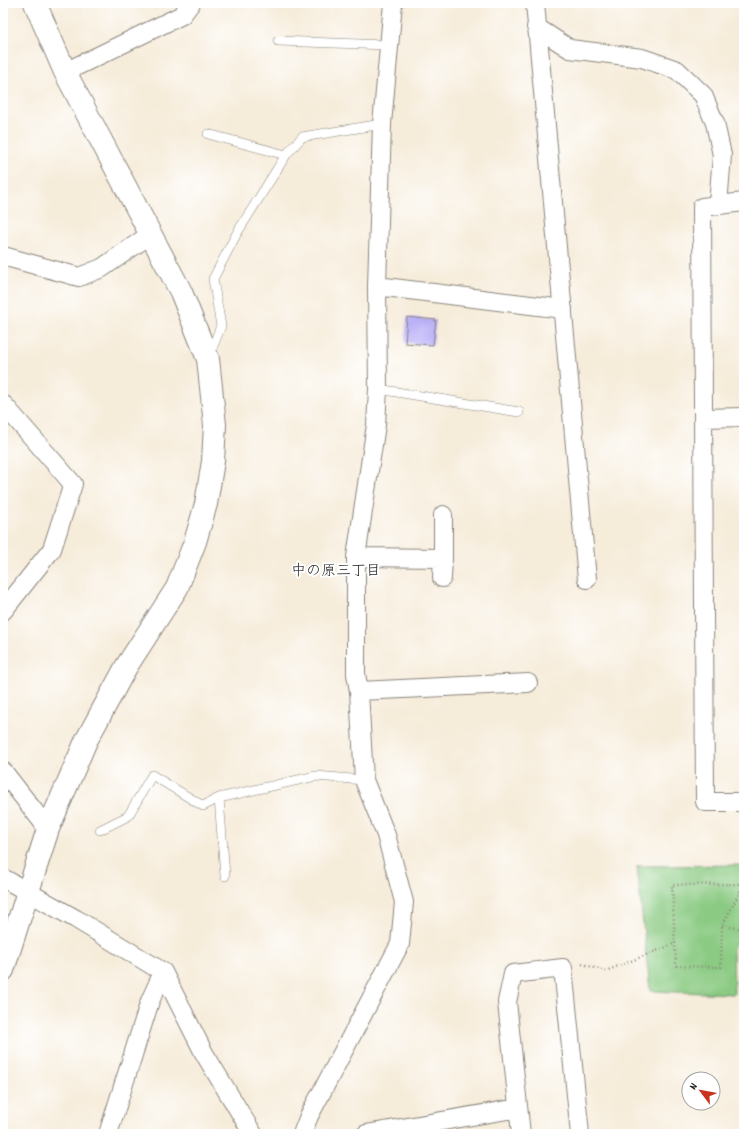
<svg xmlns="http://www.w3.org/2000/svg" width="747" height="1137" viewBox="0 0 747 1137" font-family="Dekko,'Klee One',sans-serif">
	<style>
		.green { fill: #8aca82; stroke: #53734f }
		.building { fill: #b6acf6 }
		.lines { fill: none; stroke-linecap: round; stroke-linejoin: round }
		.service-casing { stroke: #89847b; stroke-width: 10 }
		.minor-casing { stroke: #89847b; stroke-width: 20 }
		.tertiary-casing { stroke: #89847b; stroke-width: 24 }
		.path { stroke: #89847b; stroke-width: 2.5; stroke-dasharray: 1 3; stroke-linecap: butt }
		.service { stroke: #fff; stroke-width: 9 }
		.minor { stroke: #fff; stroke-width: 18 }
		.tertiary { stroke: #fff; stroke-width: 22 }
		.labels { text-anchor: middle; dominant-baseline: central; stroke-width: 4; stroke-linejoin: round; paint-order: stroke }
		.neighbourhood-label { font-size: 15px; fill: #1c1c1c; stroke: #fff }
	</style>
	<rect width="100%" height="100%" fill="#fff"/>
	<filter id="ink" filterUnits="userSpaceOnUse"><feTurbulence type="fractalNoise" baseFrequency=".025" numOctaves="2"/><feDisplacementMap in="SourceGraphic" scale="8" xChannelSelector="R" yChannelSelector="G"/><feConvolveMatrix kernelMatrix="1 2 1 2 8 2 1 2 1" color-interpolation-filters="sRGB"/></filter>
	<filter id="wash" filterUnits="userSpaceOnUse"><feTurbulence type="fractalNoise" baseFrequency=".012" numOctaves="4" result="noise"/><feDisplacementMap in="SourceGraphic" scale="16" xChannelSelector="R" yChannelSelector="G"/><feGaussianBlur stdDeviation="0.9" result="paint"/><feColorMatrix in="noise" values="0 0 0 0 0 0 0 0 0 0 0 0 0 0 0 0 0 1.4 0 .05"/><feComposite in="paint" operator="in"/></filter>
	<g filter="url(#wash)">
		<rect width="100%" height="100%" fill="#f6ecda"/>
		<!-- green -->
		<path class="green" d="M744,865V932L733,948L734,994L650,991L637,866Z"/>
		<g id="blocks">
			<!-- building -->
			<path class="building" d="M407,317L436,320L433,345L405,343Z"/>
		</g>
	</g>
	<g filter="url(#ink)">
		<use href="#blocks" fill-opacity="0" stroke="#89847b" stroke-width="1"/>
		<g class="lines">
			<defs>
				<path id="service" d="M278,41L388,45
					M208,134L286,155
					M209,356L221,326L213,279L237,233L286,155L302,137L382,124
					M378,389L519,412
					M219,798L225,876
					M100,830L128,816L152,775L203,806L219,798L316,776L364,780"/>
				<path id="minor" d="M535,3L587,579
					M536,27L570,49L642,58L677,70L703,95L715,123L722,155L718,205
					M65,72L182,15L191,3
					M744,202L702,207L705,802H744
					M3,256L79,277L102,268L151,234
					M377,286L563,309
					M3,407L4,405L73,484L52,549L3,611
					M703,418L744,417
					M356,557L443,558L442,578
					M443,558V515
					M359,691L528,683
					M3,771L48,829
					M3,878L76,919L163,972L204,1053L253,1134
					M108,1134L150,1001L163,972
					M302,1134L309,1116L400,944L404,902L386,835L364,780L359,691L356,674V557L376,425L378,389L377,286L382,124L393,3
					M366,1134L518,1108
					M521,1134L507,1002L513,974L563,968L580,1134"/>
				<path id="tertiary" d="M3,970L48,829L86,741L126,667L177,588L195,542L206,504L213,461L215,425L208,359L181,292L65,72L35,3"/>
			</defs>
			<!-- service casing -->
			<use href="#service" class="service-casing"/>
			<!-- minor casing -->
			<use href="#minor" class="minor-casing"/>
			<!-- tertiary casing -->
			<use href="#tertiary" class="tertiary-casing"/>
			<!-- path -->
			<path class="path" d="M744,884L722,926L721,967L676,966L672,885Z
				M722,926L744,929
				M582,964L606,971L676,943"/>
			<!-- service -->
			<use href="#service" class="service"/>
			<!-- minor -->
			<use href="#minor" class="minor"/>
			<!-- tertiary -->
			<use href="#tertiary" class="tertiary"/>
		</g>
	</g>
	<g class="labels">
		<!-- neighbourhood labels -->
		<g class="neighbourhood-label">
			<text x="336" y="572">中の原三丁目</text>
		</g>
	</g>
	<!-- margin -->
	<rect width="747" height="1137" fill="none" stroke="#fff" stroke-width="16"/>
	<!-- north arrow -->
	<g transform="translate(701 1091) rotate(302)"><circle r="19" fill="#ffffff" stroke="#a4a4a4"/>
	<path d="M0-3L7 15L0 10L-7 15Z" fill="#c8321e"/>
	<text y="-6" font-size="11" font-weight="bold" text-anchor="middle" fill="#1c1c1c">N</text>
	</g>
</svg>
